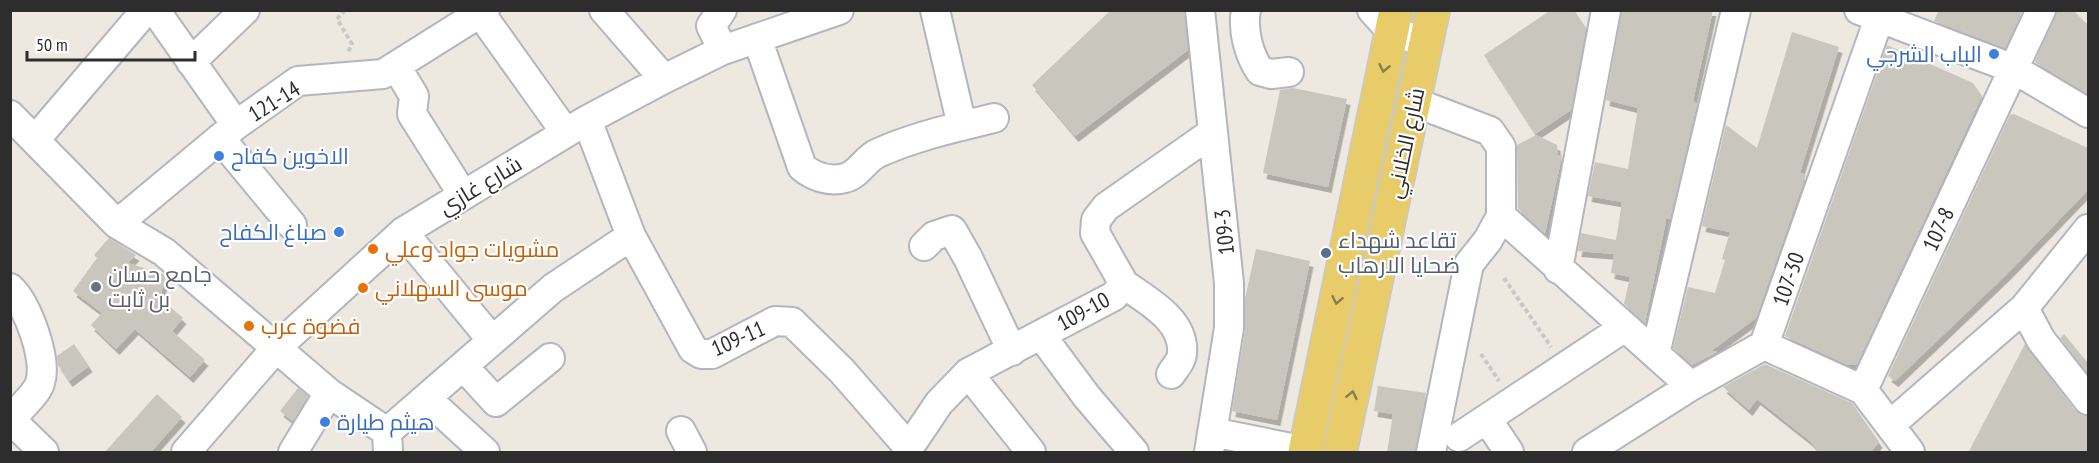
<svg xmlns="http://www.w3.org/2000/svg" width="2099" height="463" viewBox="0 0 2099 463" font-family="'PT Sans Narrow',Cairo,sans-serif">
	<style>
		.building { fill: #c9c6be; filter: url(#shadow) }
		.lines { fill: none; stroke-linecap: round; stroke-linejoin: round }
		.minor-casing { stroke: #b3b6bf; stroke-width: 32 }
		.major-casing { stroke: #c8c8c8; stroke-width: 36 }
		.path { stroke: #c8c8c8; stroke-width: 4; stroke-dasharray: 4.5 3; stroke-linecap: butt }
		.minor { stroke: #fff; stroke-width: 28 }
		.major { stroke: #e8cc6a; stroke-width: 33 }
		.oneway { stroke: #8a7c4c }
		.shop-dot { fill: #3f7fe0; stroke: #fff; stroke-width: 2 }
		.food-dot { fill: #e8710a; stroke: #fff; stroke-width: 2 }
		.service-dot { fill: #5c6f8a; stroke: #fff; stroke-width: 2 }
		.worship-dot { fill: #6b7280; stroke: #fff; stroke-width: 2 }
		.labels { text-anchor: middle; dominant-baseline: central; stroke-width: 4.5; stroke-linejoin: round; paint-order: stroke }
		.shop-label { font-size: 22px; fill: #366cbe; stroke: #fff; text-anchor: end }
		.street-label { font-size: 22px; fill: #2d2d2d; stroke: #fff }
		.service-label { font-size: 22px; fill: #4e5e75; stroke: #fff; text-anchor: start }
		.food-label { font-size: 22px; fill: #c56008; stroke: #fff; text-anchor: start }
		.worship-label { font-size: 22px; fill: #5b616d; stroke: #fff; text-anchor: start }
	</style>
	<defs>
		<filter id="shadow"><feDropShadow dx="3.5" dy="6" stdDeviation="0" flood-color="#0004"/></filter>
	</defs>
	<rect width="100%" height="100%" fill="#ede8e0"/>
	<!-- building -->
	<path class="building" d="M1111,10H1184L1188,50L1075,136L1032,85Z
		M1551,10H1574L1586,28L1571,110L1535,134L1484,55Z
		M1622,10H1713L1693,101L1697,104L1670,219H1666L1665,226L1645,323L1624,304L1630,277L1611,273L1614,254L1578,251L1581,233L1616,240L1622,202L1588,196L1595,162L1628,169L1631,150L1638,108L1606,100Z
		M1939,10H2023L2005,48L1934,21Z
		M2057,10H2073L2088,25V94L2035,62Z
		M1792,32L1839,47L1800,173L1806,175L1756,318L1711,351L1717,352L1692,365L1673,348L1688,287L1715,293L1725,260L1722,259L1730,232L1702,226L1726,125L1757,148Z
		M1887,45L1973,83L1982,96L1857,364L1848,365L1785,336Z
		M1293,88L1347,99L1328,187L1263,173L1280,90Z
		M2014,114L2088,148V190L2008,273L1895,381L1888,376L2010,115Z
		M1536,135L1557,145L1558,155L1562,156L1545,233L1518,209L1517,145Z
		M109,238L136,255L128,263L166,275L160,298L183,318L172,331L205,360L190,377L135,329L116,349L91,325L102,313L73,291L97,258L94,255Z
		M1256,249L1310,261L1277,420L1232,411L1245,330V299Z
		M2064,334L2088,363V374L2060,338Z
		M74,344L89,366L69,381L58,365L57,356Z
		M2025,344L2075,410L2088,416V453H1968Z
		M1765,364L1852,403L1879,442L1870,453H1820L1810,441L1757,399L1749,410L1723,387Z
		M1378,386L1426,393L1415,453H1387L1393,414L1374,411Z
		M298,388L308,396L293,421L280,411Z
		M157,394L182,417L150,453H104Z"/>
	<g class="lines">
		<defs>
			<path id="minor" d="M155,10L236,125
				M604,10L664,79
				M722,10L711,26L723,50
				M935,10L962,126
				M1200,10L1229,283V328L1209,452
				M1246,10C1242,30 1249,55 1260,71L1271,74L1289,72
				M1372,10L1392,32L1426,42
				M1859,10L2014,69L2088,113
				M481,14L566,133
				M757,38L802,167C814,177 830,182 845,178C858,175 866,158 878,153C916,136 954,128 994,118
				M191,62L245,10
				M396,66L414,96L412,114L463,195
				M1414,102L1490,131L1501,147V216L1488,240L1469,264L1431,452
				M10,115L117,224L164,252L329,393L387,432L388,452
				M587,120L631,236L693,349L701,354H712L775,321L792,322L842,371L910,449
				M220,138L292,225
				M35,140L146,10
				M1501,216L1691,386
				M117,224L236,125L298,81L383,74L485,10
				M403,232L491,339
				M924,246L934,236L952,230L968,258L1012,351
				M1558,269L1606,10
				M1124,284C1146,300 1185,320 1182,353C1182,360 1175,368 1171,374
				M10,288C27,304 48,359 40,383C36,395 19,409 11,419
				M2024,308L2041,340L2088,400
				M1041,335L1087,397L1134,452
				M1764,345L1863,390L1910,452
				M1655,354L1736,10
				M464,367L496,402L550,358
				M968,373L1031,452
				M1863,390L2041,10
				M427,399L485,452
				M10,419L44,452
				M1487,419L1509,452
				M1890,425L2024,308L2088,229
				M681,431L692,452
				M387,432L553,288L631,236
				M1212,432L1306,451
				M1459,437L1625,327
				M186,452L276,348L403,232L587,120L664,79L723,50L839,10
				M293,452L329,393
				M906,452L939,403L968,373L1114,296L1124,284L1095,233L1096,220L1106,207L1213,132
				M1587,452L1691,386L1764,345L1882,10"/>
			<path id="major" d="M1305,452L1396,10
				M1340,452L1433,10"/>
		</defs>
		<!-- minor casing -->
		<use href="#minor" class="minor-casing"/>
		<!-- major casing -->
		<use href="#major" class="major-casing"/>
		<!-- path -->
		<path class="path" d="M345,10L337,19L352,44L348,52
			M1504,278L1551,347
			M1481,354L1499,381"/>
		<!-- minor -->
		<use href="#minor" class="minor"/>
		<!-- major -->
		<use href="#major" class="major"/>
	</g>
	<!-- one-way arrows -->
	<defs><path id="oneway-chevron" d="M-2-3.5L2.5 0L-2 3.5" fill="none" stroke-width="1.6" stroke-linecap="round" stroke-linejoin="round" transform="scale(1.5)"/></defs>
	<g class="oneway">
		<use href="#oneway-chevron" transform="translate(1384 68) rotate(102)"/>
		<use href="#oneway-chevron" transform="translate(1337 300) rotate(102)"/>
		<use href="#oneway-chevron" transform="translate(1352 395) rotate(-78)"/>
	</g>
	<!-- markers -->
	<g class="shop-dot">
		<circle cx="1994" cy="54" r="6"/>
		<circle cx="219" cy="156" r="6"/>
		<circle cx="339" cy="232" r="6"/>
		<circle cx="325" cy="422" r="6"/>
	</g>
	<g class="food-dot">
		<circle cx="373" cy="249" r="6"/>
		<circle cx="363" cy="288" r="6"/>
		<circle cx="249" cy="326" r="6"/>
	</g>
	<circle class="service-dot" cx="1326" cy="253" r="6"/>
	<circle class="worship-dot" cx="96" cy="287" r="6"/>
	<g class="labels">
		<!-- shop labels -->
		<g class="shop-label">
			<text x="1982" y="54">الباب الشرجي</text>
			<text x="231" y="156" text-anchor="start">الاخوين كفاح</text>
			<text x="327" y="232">صباغ الكفاح</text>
			<text x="337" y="422" text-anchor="start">هيثم طيارة</text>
		</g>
		<!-- street labels -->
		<g class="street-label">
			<text transform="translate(274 101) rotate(-32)">121-14</text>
			<text transform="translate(1405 143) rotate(-78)">شارع الخلاني</text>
			<text transform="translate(480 185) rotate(-31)">شارع غازي</text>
			<text transform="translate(1938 229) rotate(-65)">107-8</text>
			<text transform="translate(1224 232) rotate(-96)">109-3</text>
			<text transform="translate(1788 279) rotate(-71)">107-30</text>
			<text transform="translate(1083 311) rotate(-29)">109-10</text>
			<text transform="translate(738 338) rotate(-24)">109-11</text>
		</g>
		<!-- service labels -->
		<g class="service-label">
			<text x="1338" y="240">تقاعد شهداء<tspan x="1338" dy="25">ضحايا الارهاب</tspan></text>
		</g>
		<!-- food labels -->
		<g class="food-label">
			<text x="385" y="249">مشويات جواد وعلي</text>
			<text x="375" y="288">موسى السهلاني</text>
			<text x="261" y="326">فضوة عرب</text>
		</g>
		<!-- worship labels -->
		<g class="worship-label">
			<text x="108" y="274">جامع حسان<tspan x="108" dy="25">بن ثابت</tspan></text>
		</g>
	</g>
	<!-- border -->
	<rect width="2099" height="463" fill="none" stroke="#2d2d2d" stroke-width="24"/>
	<!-- scale -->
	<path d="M27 51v9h168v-9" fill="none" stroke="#2d2d2d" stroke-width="3"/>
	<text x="36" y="51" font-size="18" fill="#2d2d2d" stroke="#ffffff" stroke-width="4.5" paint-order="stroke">50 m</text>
</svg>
